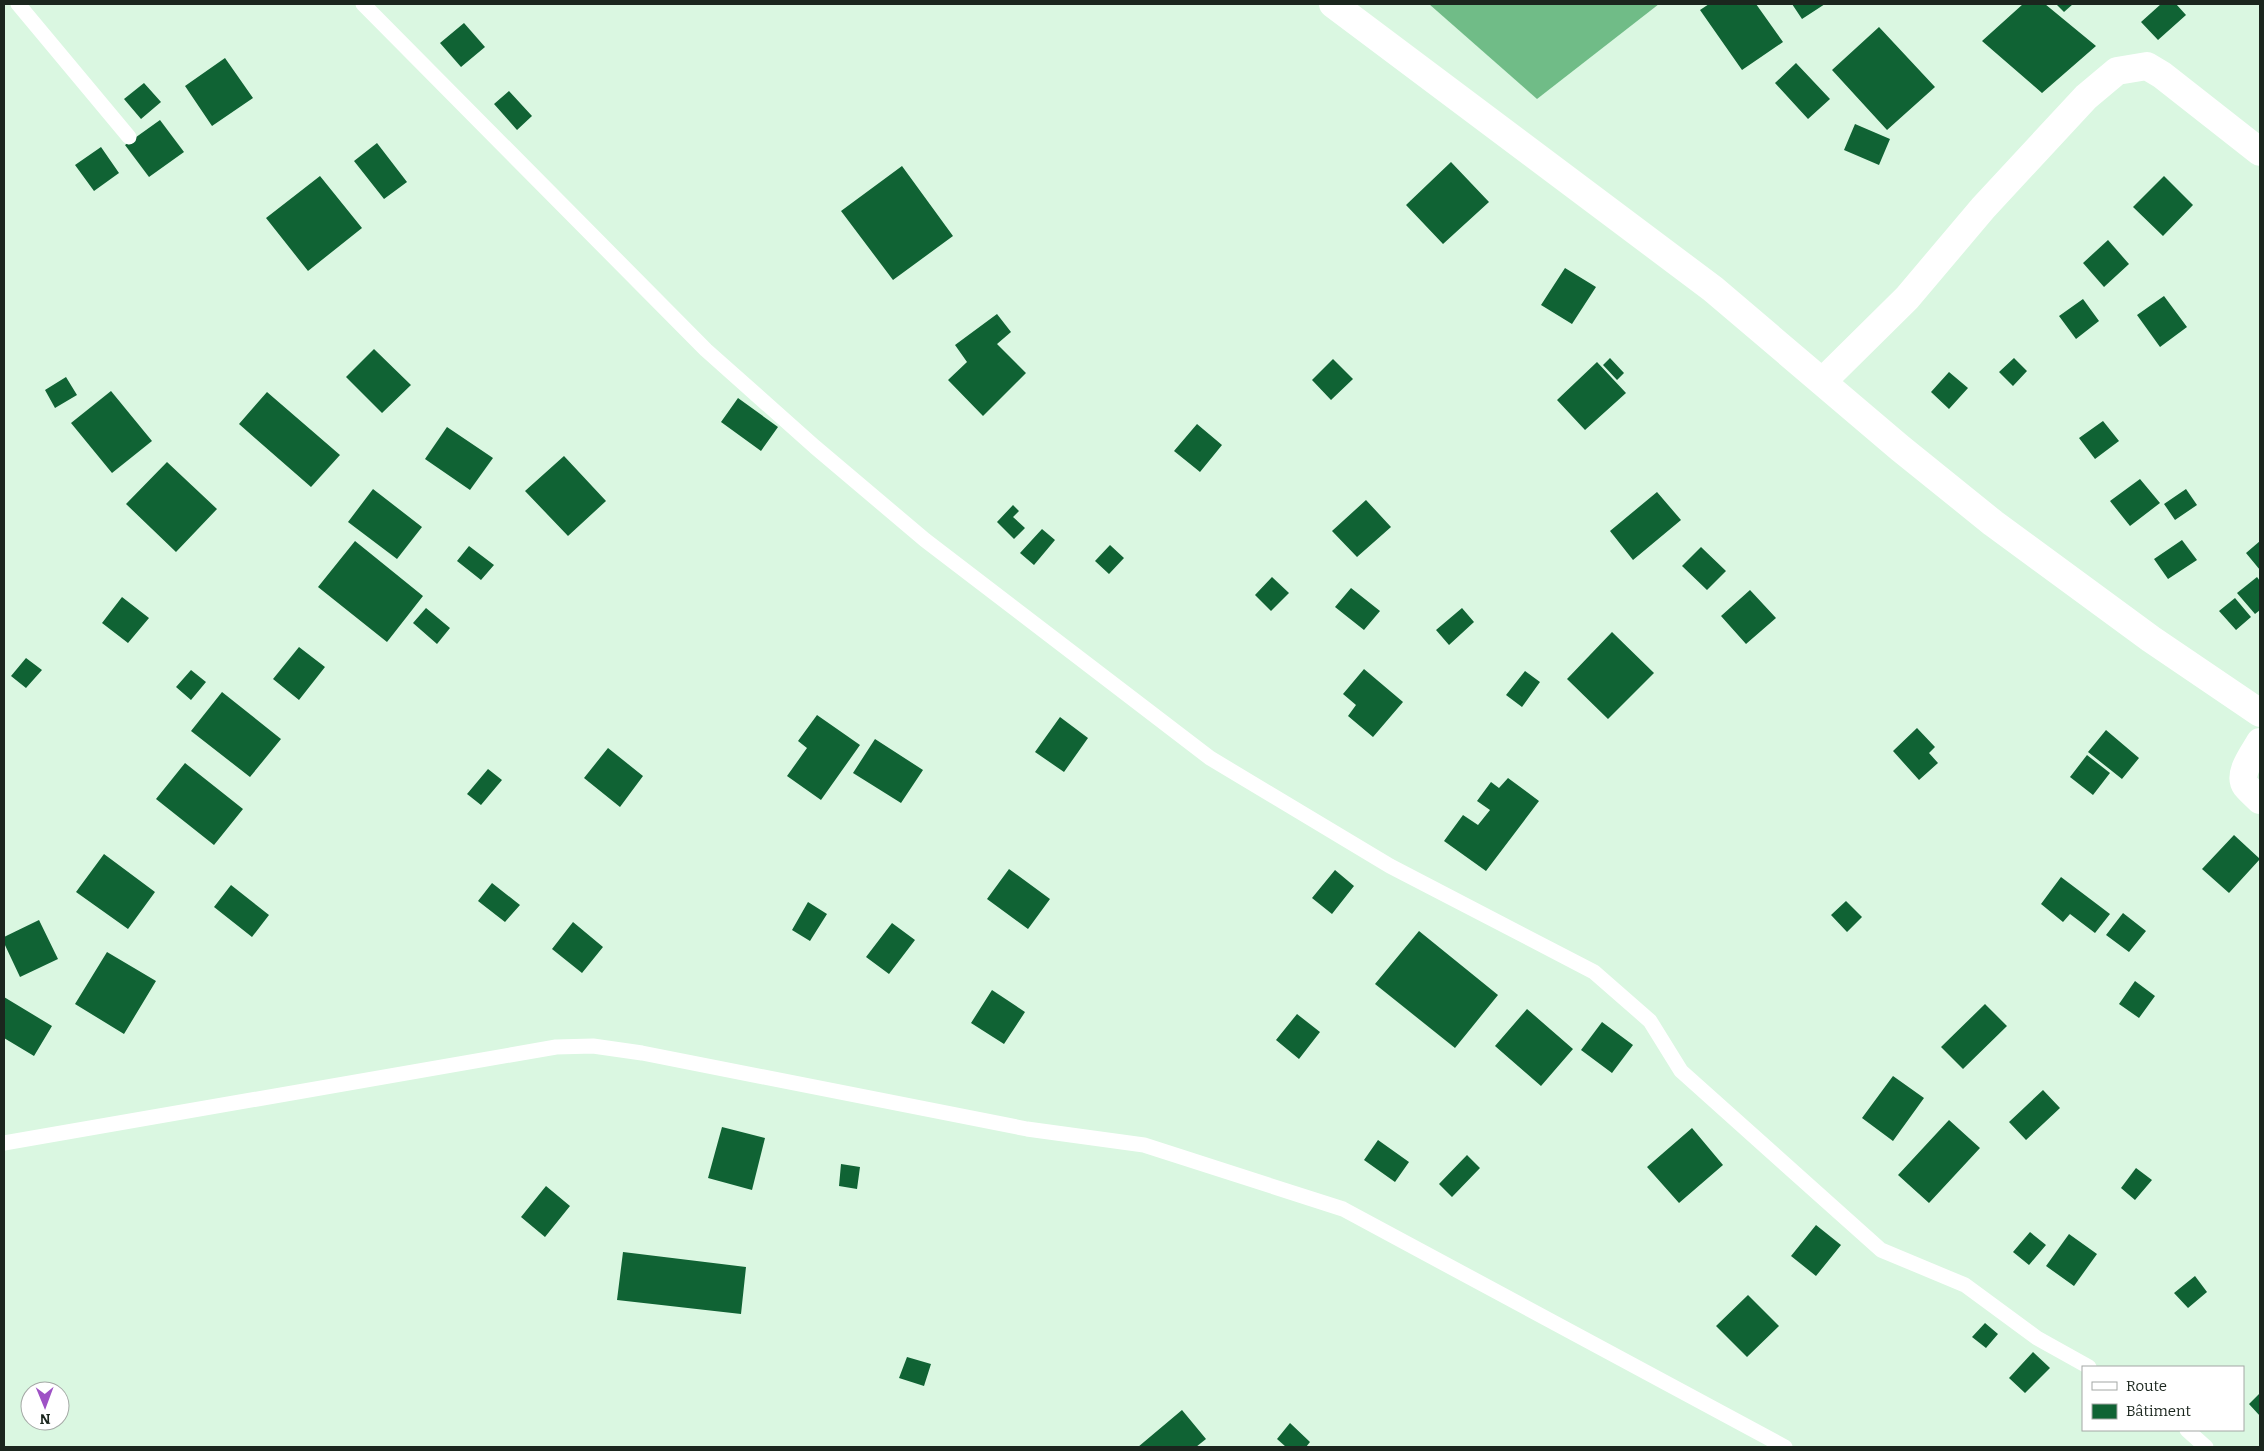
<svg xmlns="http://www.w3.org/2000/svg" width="2264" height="1451" viewBox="0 0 2264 1451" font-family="Bitter,serif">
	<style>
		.forest { fill: #70bc87 }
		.building { fill: #106334 }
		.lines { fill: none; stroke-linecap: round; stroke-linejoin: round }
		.service { stroke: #fff; stroke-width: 15 }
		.minor { stroke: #fff; stroke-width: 28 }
	</style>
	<rect width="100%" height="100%" fill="#daf7e1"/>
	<!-- forest -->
	<path class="forest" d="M1429,4H1659L1537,99Z"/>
	<!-- building -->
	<path class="building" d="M1709,4H1756L1783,42L1742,70L1700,10Z
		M1792,4H1825L1802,19Z
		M2023,4H2045L2096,46L2042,93L1982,41Z
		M2056,4H2073L2064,12Z
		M2161,4H2176L2186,15L2158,40L2141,22Z
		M464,23L485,47L461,67L440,43Z
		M1879,27L1935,87L1887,130L1832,70Z
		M225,58L253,98L212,126L185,86Z
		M1796,63L1830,99L1808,119L1775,83Z
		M144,83L161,102L141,119L124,99Z
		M509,91L532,116L517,130L494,104Z
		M160,120L184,152L149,177L125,145Z
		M1855,124L1890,139L1879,165L1844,150Z
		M377,143L407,182L384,199L354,161Z
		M101,147L119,173L94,191L75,165Z
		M1451,162L1489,202L1443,244L1406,205Z
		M902,166L953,236L893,280L841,211Z
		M320,176L362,228L308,271L266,218Z
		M2164,176L2193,205L2163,236L2133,207Z
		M2108,240L2129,264L2104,287L2083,263Z
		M1565,268L1596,287L1572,324L1541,305Z
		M2164,296L2187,327L2160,347L2137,315Z
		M2083,299L2099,321L2076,339L2059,316Z
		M997,314L1011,332L997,344L1026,373L983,416L948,380L967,362L955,345Z
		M374,349L411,385L382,413L346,377Z
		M1610,358L1624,373L1617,380L1603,365Z
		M2014,358L2027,371L2013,386L1999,372Z
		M1333,359L1353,379L1331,400L1312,380Z
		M1597,362L1626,393L1585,430L1557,400Z
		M1949,372L1968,388L1949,409L1931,392Z
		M66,377L77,395L55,408L45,390Z
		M111,391L152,441L112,473L71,423Z
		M267,392L340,455L311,487L239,424Z
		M738,398L778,427L761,451L721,422Z
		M2103,421L2119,441L2095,459L2079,438Z
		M1197,424L1222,445L1200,472L1174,451Z
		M447,427L493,458L470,490L425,459Z
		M564,456L606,501L568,536L525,491Z
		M167,462L217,509L176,552L126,504Z
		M2140,479L2160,503L2130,526L2110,501Z
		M373,489L422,527L397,559L348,522Z
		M2186,489L2197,505L2175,520L2164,504Z
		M1657,492L1681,520L1633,560L1610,531Z
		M1366,500L1391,527L1357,557L1332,531Z
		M1013,505L1019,511L1013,517L1025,528L1014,539L997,522Z
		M1042,529L1055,540L1034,565L1020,553Z
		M2182,540L2197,560L2168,579L2154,559Z
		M355,541L423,596L387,642L318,587Z
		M2260,541V570L2246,553Z
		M1110,545L1124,558L1109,574L1095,561Z
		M469,546L494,565L481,580L457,561Z
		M1701,547L1726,571L1707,590L1682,566Z
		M1272,577L1289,593L1271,611L1255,595Z
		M2257,577L2260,581V610L2255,614L2237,593Z
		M1351,588L1380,611L1364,630L1335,607Z
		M1750,590L1776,618L1746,644L1721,616Z
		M122,597L149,618L128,643L102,623Z
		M2235,598L2251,617L2236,630L2219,611Z
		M426,608L450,628L437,644L413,623Z
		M1462,608L1474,622L1449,645L1436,630Z
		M1612,632L1654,673L1608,719L1567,679Z
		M299,647L325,667L299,700L273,679Z
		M26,658L42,670L26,688L11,676Z
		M1364,669L1403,702L1373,737L1348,716L1356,705L1343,694Z
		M191,670L206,682L191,700L176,687Z
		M1525,671L1540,682L1522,707L1506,695Z
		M222,692L281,739L250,777L191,731Z
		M817,715L860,745L821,800L787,776L807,748L798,741Z
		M1060,717L1088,738L1064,772L1035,752Z
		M1917,728L1935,747L1929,753L1938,763L1919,780L1893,751Z
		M2106,730L2139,758L2122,779L2088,752Z
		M875,739L923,770L901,803L853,773Z
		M608,748L643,776L620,807L584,778Z
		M2087,755L2110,773L2093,795L2070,777Z
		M185,763L243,809L214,845L156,799Z
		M488,769L502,780L481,805L467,794Z
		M1508,778L1539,801L1486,871L1444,841L1463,815L1478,825L1490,810L1477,801L1491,782L1499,788Z
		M2234,835L2260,859L2229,893L2202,869Z
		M104,854L155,892L128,929L76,892Z
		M1009,869L1050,899L1028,929L987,899Z
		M1335,870L1354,886L1332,914L1312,898Z
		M2061,877L2110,914L2095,933L2070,914L2063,922L2041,904Z
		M492,883L520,905L505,922L478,901Z
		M231,885L269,915L252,937L214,907Z
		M1846,901L1862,917L1847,932L1831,915Z
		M808,902L827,914L810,941L792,930Z
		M2123,913L2146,931L2129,952L2106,935Z
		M39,920L58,959L20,977L4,943V937Z
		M573,922L603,947L582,973L552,949Z
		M892,923L915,940L889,974L866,957Z
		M1419,931L1498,995L1455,1048L1375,984Z
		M107,952L156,981L124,1034L75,1004Z
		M2135,981L2155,996L2139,1018L2119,1004Z
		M992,990L1025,1012L1004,1044L971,1023Z
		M4,997L52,1026L34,1056L4,1038Z
		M1985,1004L2007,1026L1963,1069L1941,1047Z
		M1527,1009L1573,1049L1541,1086L1495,1046Z
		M1297,1014L1320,1032L1299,1059L1276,1040Z
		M1602,1022L1633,1045L1612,1073L1581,1050Z
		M1893,1076L1924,1098L1893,1141L1862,1118Z
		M2043,1090L2060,1108L2026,1140L2009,1122Z
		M1949,1120L1980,1148L1929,1203L1898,1175Z
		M722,1127L765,1138L752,1190L708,1178Z
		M1692,1128L1723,1165L1679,1203L1647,1167Z
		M1378,1140L1409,1162L1395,1182L1364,1160Z
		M1467,1155L1480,1168L1452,1197L1439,1184Z
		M841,1164L860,1167L857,1189L839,1186Z
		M2136,1168L2152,1180L2135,1200L2121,1188Z
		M546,1186L570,1206L545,1237L521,1217Z
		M1816,1225L1841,1245L1816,1276L1791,1256Z
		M2030,1232L2046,1245L2029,1265L2013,1252Z
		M2069,1234L2097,1254L2074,1286L2046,1266Z
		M623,1252L746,1267L741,1314L617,1300Z
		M2195,1276L2207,1292L2188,1308L2174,1293Z
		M1748,1295L1779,1326L1747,1357L1716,1326Z
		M1985,1323L1998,1334L1986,1348L1972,1337Z
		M2033,1352L2050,1368L2025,1393L2009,1378Z
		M907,1357L931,1364L924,1386L899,1378Z
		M2260,1393V1416L2249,1404Z
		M1182,1410L1206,1439L1196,1447H1138Z
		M1290,1423L1310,1442L1306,1447H1286L1277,1439Z"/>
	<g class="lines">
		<!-- service -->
		<path class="service" d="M18,4L129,137
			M363,4L706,350L815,447L925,540L1210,758L1390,866L1594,972L1650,1021L1681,1071L1881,1250L1965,1285L2037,1338L2089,1367
			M4,1143L556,1047L593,1046L642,1053L1027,1129L1144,1145L1343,1209L1785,1447
			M2187,1430L2206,1447"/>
		<!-- minor -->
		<path class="minor" d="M1333,4L1713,289L1900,448L1993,523L2151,639L2260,713
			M1822,382L1907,298L1983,208L2086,97L2117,71L2147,66L2162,75L2260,152
			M2260,742C2254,753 2237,774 2246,786C2250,791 2256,796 2260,800"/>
	</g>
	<!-- border -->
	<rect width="2264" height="1451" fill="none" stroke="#1b261e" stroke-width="10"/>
	<!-- legend -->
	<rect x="2082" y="1366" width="162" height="65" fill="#ffffff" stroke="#a4a8a5"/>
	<rect x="2092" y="1382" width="25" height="8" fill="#ffffff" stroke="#a4a8a5"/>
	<text x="2126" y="1391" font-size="15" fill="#1b261e">Route</text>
	<rect x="2092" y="1404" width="25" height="15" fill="#106334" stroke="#a4a8a5"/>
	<text x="2126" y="1416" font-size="15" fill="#1b261e">Bâtiment</text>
	<!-- north arrow -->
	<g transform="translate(45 1406) rotate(179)"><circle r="24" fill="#ffffff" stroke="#a4a8a5"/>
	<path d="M0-4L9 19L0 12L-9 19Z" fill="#9e52c5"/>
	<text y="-8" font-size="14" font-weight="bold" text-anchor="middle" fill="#1b261e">N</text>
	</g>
</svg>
